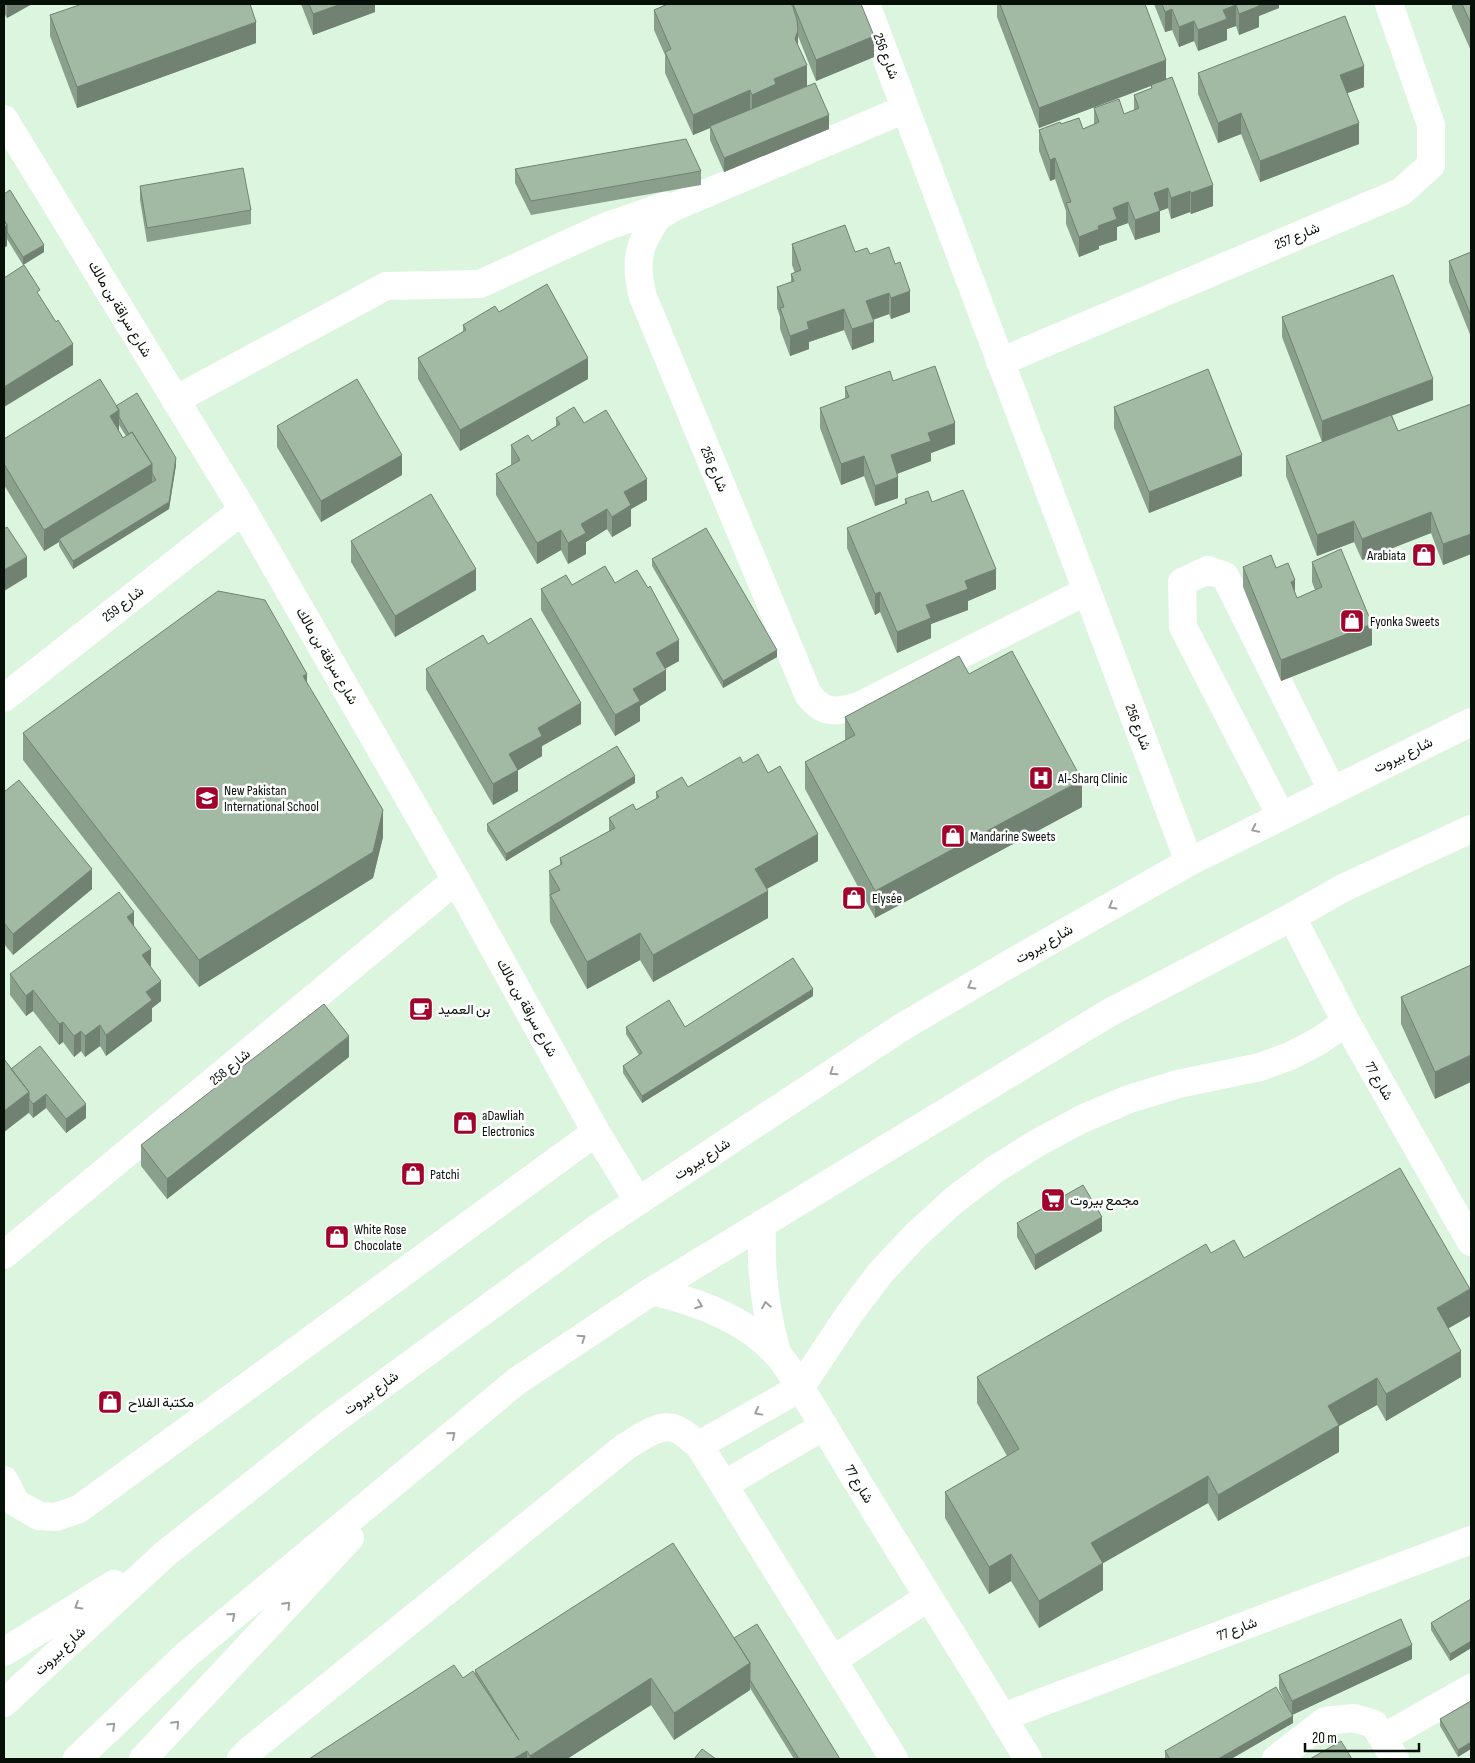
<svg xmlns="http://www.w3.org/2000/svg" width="1475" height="1763" viewBox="0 0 1475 1763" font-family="'Sofia Sans Condensed',Vazirmatn,sans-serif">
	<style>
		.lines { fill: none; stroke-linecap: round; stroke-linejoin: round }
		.minor { stroke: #fff; stroke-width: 28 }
		.major { stroke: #fff; stroke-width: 28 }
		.wall { fill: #8b9f8d; fill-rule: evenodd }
		.shaded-wall { fill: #718273 }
		.building { fill: #a2b9a4; stroke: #718273 }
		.oneway { stroke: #9c9f9c }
		.labels { text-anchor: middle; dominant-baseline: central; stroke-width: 5; stroke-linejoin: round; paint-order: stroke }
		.street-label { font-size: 14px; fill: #071008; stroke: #fff }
		.poi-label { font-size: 14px; fill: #071008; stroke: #fff; text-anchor: start }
	</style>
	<rect width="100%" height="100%" fill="#dcf5de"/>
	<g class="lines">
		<!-- minor -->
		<path class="minor" d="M866,4L1189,862
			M4,119L243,510L456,880L596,1132L638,1201
			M665,206C641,242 632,254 643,297L808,694C823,715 837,712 859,706L1087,591
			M665,206L663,214L674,207L905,109
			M1000,362L1401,192L1431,165V125L1389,4
			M175,400L386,286L480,284L602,228L665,206
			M4,698L243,510
			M1281,816L1183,627L1182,582L1208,570L1225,576L1332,790
			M1292,917L1346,1022L1471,1242
			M762,1224C760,1269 765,1310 777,1353
			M4,1255L456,880
			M652,1291C695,1301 746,1319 776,1353C788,1365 797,1383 806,1397C826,1429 845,1462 865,1494C919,1583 975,1670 1028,1759
			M699,1445L800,1388L850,1313L881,1272L916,1235L953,1201L994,1170L1037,1143L1082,1119L1129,1099L1178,1084L1260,1067L1290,1056L1319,1041L1346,1022
			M4,1480L16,1503L39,1516L56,1517L79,1509L596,1132
			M725,1484L824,1426
			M833,1660L927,1598
			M1003,1717L1471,1540
			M1383,1738L1471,1688
			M241,1759L250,1750L625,1447C639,1439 659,1422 676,1429C684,1432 692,1440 699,1445L894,1759
			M1276,1759L1325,1721L1354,1718L1374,1724L1395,1759"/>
		<!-- major -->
		<path class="major" d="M4,1652L114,1584
			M4,1703L165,1554L330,1423L596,1229L902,1027L1004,967L1189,862L1471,722
			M77,1759L186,1655L517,1381L652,1291L1107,1014L1292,917L1343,888L1471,829
			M143,1759L350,1538"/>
	</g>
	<!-- wall -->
	<path class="wall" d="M4,4H32L7,18L4,13Z
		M301,4H375V12L313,35Z
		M668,4H861L874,57L816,81L798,36V45L807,86L777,99L829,129L724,172L710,140V128L693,135L665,73V55L654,30V10Z
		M997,4H1145L1166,79L1213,206L1191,214L1190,212L1171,219L1168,208L1160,211V232L1135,240L1128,223L1117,227V240L1099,246V249L1079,257L1066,224V211L1055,179L1050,181L1039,151V130L1061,124L1083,129L1094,124V108L1124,114L1134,110V95L1151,89V86L1039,128L997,17Z
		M1154,4H1279V8L1259,16V27L1239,35L1236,26L1227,29V40L1198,51L1194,41L1179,47L1172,30L1165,32Z
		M1452,4H1471V51L1452,8Z
		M50,15L256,43L77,108L50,36Z
		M1198,73L1364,87L1347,93L1359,144L1260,182L1241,134L1218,143L1198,94Z
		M515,169L701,171V185L531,215L515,183Z
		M140,186L251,210V224L147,242L140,200Z
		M4,194L44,252L23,265L7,239V246Z
		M792,244L870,254L910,312L891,319L889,314L873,320L874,342L852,350L844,330L809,342V349L790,356L780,329V317L777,308V287L791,282V274L795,273L792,265Z
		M1471,252V337L1449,282V261Z
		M499,312L588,379L460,451L418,379V358L463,332V325Z
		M1282,317L1433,400L1392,415L1398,431L1471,404V554L1443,565L1431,533L1362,560L1354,542L1317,556L1286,476V456L1322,442L1282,337Z
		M893,381L955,444L931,453V461L897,474L898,498L875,506L864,476L841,485L820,428V408L845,399V387Z
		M116,406L176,465L169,509L73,569L59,546V542L44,551L4,485V439ZM119,425L126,436L123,438L119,431Z
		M1114,407L1242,476L1149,513L1114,428Z
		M556,418L584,423L647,500L631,509V526L612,537L607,529L586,542V554L568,564L561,550L537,564L496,495V474L511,465V445L532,441L556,426Z
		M277,426L402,475L321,522L277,447Z
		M905,499L932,502L996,589L968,601V610L931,624V638L897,653L880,612L875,615L847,548V528L905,504Z
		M351,541L476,590L395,637L351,562Z
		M652,559L777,657L723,688L652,566Z
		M1312,562L1372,645L1281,681L1243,587V567L1276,568L1297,598L1315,590L1312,582Z
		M615,583L679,661L665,668L666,690L640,706V721L615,736L541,610V589L572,585Z
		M488,644L581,724L542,746V756L518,770V791L493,805L426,689V669Z
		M969,674L1082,807L875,918L805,789V762L845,740V717Z
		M307,683L383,837L373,878L199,987L23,760V733Z
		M743,763L818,861L767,889L768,918L653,982L640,960L587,989L550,922L549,871L560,865V858L609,831V818L636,810L656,799V792L688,787Z
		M635,783L506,861L487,831V824Z
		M4,792L92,889L13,955L4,944Z
		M134,926L151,967L161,1001L152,1008V1021L106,1056L100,1046L85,1057L81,1051L74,1057L63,1042L59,1045L33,1011L26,1016L10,995V974Z
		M1471,965L1435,1099L1401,1024V997Z
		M813,996L642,1103L623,1073V1066L639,1055L626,1034V1027H685Z
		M349,1057L167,1199L141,1166V1145Z
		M4,1059L11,1069L86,1118L66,1133L46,1108L33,1118L29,1113L4,1132Z
		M1017,1223L1102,1231L1035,1270L1017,1237Z
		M1211,1253L1244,1258L1470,1316L1448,1328L1461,1377L1386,1421L1377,1405L1339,1426V1452L1218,1521L1208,1503L1103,1563V1590L1039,1628L1011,1581L989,1594L945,1518V1492L1007,1456L977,1403V1377Z
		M1471,1599V1648L1450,1661L1431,1630V1623Z
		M734,1638L840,1759H794L750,1688V1690L674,1740L651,1705L567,1759H309L463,1678L475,1674V1670Z
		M1412,1659L1292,1715L1293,1723L1231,1759H1166L1165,1758V1751L1287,1706L1279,1689V1675Z
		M1471,1701L1458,1757L1440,1726V1719Z"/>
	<!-- shaded-wall -->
	<path class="shaded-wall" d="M7,4H32L7,18Z
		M341,4H375V12L313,35V14Z
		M1256,4H1279V8L1259,16V27L1239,35V14Z
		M1236,5V26L1227,29V40L1198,51V30L1223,10Z
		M1172,9V30L1165,32V12Z
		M1194,21V41L1179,47V27Z
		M256,22V43L77,108V87Z
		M798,30V51L795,39Z
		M874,36V57L816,81V60Z
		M1166,60V80L1039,128V108Z
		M807,65V86L776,99L752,116V95L774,79Z
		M1364,66V87L1340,96V75Z
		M750,90V111L710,126V128L693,135V115Z
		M1241,113V134L1218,143V123Z
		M829,115V129L724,172V158Z
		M1359,123V144L1260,182V161Z
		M1055,158V179L1050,181V160Z
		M1213,185V206L1191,214V193Z
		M1168,188V208L1160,211V232L1135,240V220L1154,193Z
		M1190,191V212L1171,219V198Z
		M1128,202V223L1117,227V240L1099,246V249L1079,257V237L1098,226L1113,208Z
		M7,225V246L4,248V228Z
		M44,245V252L23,265V257Z
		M910,291V312L891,319V298Z
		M889,293V314L866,322V301Z
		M844,309V330L809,342V349L790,356V336L807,322Z
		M874,322V342L852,350V329Z
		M73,344V365L4,407V387Z
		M588,358V379L460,451V430Z
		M1433,379V400L1322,442V421Z
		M119,410V431L110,416Z
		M955,423V444L931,453V461L891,476V455L928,433Z
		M402,455V475L321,522V501Z
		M1242,455V476L1149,513V492Z
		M864,456V476L841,485V464Z
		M176,458V465L169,509L73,569V561L169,502Z
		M152,464V485L59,539V542L44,551V530Z
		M898,477V498L875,506V486Z
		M647,479V500L631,509V526L612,537V517L624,492Z
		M607,509V529L586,542V554L568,564V543L581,524Z
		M1431,512V533L1362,560V539Z
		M1354,521V542L1317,556V535Z
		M561,530V550L537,564V543Z
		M1471,534V554L1443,565V544Z
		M27,557V577L4,591V570Z
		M476,569V590L395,637V616Z
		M996,569V589L968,601V610L931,624V638L897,653V632L926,605L965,581Z
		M1295,580V601L1291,582Z
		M880,592V612L875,615V594Z
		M1372,624V645L1281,681V660Z
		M679,640V661L656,674V653Z
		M777,650V657L723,688V681Z
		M666,670V690L640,706V721L615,736V715L633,689Z
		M307,674V701L303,676Z
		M581,703V724L542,746V756L512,774L518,770V791L493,805V784L509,754L538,728Z
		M635,776V783L506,861V854Z
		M1082,780V807L875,918V891Z
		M383,810V837L373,878L199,987V960Z
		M818,834V861L755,895V869Z
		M92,869V889L13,955V934Z
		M768,891V918L653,982V955Z
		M134,912V933L127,917Z
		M640,933V960L587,989V962Z
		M151,949V969L142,955Z
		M161,981V1001L152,1008V1021L106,1056V1035L146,992Z
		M813,989V996L642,1103V1096Z
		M33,990V1011L26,1016V996Z
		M63,1022V1042L59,1045V1024Z
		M100,1025V1046L85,1057V1036Z
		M81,1031V1051L74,1057V1036Z
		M349,1036V1057L167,1199V1179Z
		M1471,1055V1082L1435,1099V1072Z
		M29,1092V1112L4,1132V1111Z
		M46,1094V1108L33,1118V1104Z
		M86,1104V1118L66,1133V1119Z
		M1102,1217V1231L1035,1270V1255Z
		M1470,1289V1316L1437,1335V1308Z
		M1461,1351V1377L1386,1421V1394Z
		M1377,1378V1405L1339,1426V1452L1218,1521V1495L1328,1406Z
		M1208,1476V1503L1091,1570V1543Z
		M1011,1554V1581L989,1594V1567Z
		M1103,1563V1590L1039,1628V1601Z
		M1471,1641V1648L1450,1661V1654Z
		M1412,1645V1659L1292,1715V1701Z
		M750,1663V1690L674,1740V1713Z
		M651,1678V1705L567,1759H530V1756Z
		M1293,1716V1723L1231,1759H1218Z
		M1471,1742V1749L1458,1757V1750Z
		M527,1751V1759H513Z"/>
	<!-- building -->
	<path class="building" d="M82,4H250L256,22L77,87L50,15Z
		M309,4H341L313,14Z
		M668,4H791L793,7L797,20L798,30L795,39L807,65L774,79L776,84L752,95L750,90L693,115L665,52L671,49L654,10Z
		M793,4H861L874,36L816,60Z
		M1000,4H1145L1166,60L1039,108Z
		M1162,4H1258L1259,6L1239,14L1236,5L1223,10L1227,19L1198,30L1194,21L1179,27L1172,9L1165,12Z
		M1462,4H1471V24Z
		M1345,16L1364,66L1340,75L1359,123L1260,161L1241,113L1218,123L1198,73Z
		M1172,77L1213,185L1191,193L1190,191L1171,198L1168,188L1154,193L1160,211L1135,220L1128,202L1113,208L1117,219L1098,226L1099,229L1079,237L1066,203L1071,202L1055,158L1050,160L1039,130L1060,122L1061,124L1079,118L1083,129L1099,122L1094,108L1119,99L1124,114L1139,108L1134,95L1152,88L1151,85Z
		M815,83L829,115L724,158L710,126Z
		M686,139L701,171L531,201L515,169Z
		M243,168L251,210L147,228L140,186Z
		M10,190L44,245L23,257L7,232V225L4,220V194Z
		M4,220L7,225L4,228Z
		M845,225L855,252L867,248L870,254L889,247L895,264L900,262L910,291L891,298L889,293L866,301L874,322L852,329L844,309L807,322L809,329L790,336L780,308L784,307L777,287L794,281L791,274L801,270L792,244Z
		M1471,252V316L1449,261Z
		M24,265L40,290L37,292L56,322L58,320L73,344L4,387V278Z
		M1393,275L1433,379L1322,421L1282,317Z
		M547,284L588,358L460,430L418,358L466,330L463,325L495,306L499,312Z
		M935,366L955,423L928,433L931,441L891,455L898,477L875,486L864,456L841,464L820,408L849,397L845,387L890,371L893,381Z
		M1208,369L1242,455L1149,492L1114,407Z
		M100,379L119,410L110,416L123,438L132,432L152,464L44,530L4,464V439Z
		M357,379L402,455L321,501L277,426Z
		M137,393L176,458L169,502L73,561L59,539L156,480L152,473V464L132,432L129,434L119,417V410L116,406Z
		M1471,404V534L1443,544L1431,512L1362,539L1354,521L1317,535L1286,456L1391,415L1398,431Z
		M574,407L584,423L606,410L647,479L624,492L631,505L612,517L607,509L581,524L586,533L568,543L561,530L537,543L496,474L520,460L511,445L528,435L532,441L560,424L556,418Z
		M963,490L996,569L965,581L968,589L926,605L931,618L897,632L880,592L875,594L847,528L907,503L905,499L928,491L932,502Z
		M431,494L476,569L395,616L351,541Z
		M7,527L27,557L4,570V529Z
		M706,528L777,650L723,681L652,559Z
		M1341,549L1372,624L1281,660L1243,567L1271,555L1276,568L1288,563L1295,580L1291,582L1297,598L1322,587L1312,562Z
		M605,566L615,583L637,570L648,588L650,586L679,640L656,653L666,670L633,689L640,701L615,715L541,589L566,575L572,585Z
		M218,591L265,600L307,674L303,676L383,810L373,852L199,960L23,733Z
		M531,618L581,703L538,728L542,736L509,754L518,770L493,784L426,669L483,635L488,644Z
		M1012,651L1082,780L875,891L805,762L855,735L845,717L959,656L969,674Z
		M617,746L635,776L506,854L487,824Z
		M758,754L768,773L780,766L818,834L755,869L768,891L653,955L640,933L587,962L550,895L560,890L549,871L562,864L560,858L615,828L609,818L633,804L636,810L659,797L656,792L682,777L688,787L740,757L743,763Z
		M19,780L92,869L13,934L4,923V792Z
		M119,892L134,912L127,917L151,949L142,955L161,981L146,992L152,1000L106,1035L100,1025L85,1036L81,1031L74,1036L63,1022L59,1024L33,990L26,996L10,974Z
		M793,958L813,989L642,1096L623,1066L642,1053L626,1027L669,1000L685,1027Z
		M1471,965V1055L1435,1072L1401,997Z
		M324,1004L349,1036L167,1179L141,1145Z
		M40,1046L86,1104L66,1119L46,1094L33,1104L29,1099V1092L11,1069Z
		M4,1059L29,1092L4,1111Z
		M1400,1168L1470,1289L1437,1308L1461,1351L1386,1394L1377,1378L1328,1406L1339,1425L1218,1495L1208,1476L1091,1543L1103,1563L1039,1601L1011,1554L989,1567L945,1492L1019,1449L977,1377L1206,1244L1211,1253L1234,1240L1244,1258Z
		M1083,1185L1102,1217L1035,1255L1017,1223Z
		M673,1543L750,1663L674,1713L651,1678L530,1756L527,1751L513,1759H309L454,1665L463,1678L473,1671L519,1740L475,1670Z
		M1471,1599V1641L1450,1654L1431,1623Z
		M1401,1619L1412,1645L1292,1701L1279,1675Z
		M757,1624L840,1759H799L750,1680V1663L734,1638Z
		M1276,1687L1293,1716L1218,1759H1170L1165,1751Z
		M1471,1701V1742L1458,1750L1440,1719Z
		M1341,1741L1352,1759H1310Z
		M702,1749L716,1759H694Z"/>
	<!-- one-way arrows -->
	<defs><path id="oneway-chevron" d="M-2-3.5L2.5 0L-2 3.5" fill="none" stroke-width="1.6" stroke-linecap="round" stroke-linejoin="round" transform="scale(1.25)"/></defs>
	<g class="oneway">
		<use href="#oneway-chevron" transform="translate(1255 829) rotate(154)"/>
		<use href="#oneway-chevron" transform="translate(1112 906) rotate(150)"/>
		<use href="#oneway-chevron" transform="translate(971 986) rotate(150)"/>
		<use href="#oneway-chevron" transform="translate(833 1072) rotate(146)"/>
		<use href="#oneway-chevron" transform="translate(699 1305) rotate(20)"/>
		<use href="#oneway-chevron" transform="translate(766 1305) rotate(-100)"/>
		<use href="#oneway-chevron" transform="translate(582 1338) rotate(-34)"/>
		<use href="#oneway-chevron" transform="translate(758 1412) rotate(151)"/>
		<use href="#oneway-chevron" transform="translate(452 1435) rotate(-40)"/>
		<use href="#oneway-chevron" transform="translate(287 1605) rotate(-47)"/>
		<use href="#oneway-chevron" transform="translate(78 1606) rotate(149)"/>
		<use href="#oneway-chevron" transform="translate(232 1616) rotate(-40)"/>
		<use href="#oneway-chevron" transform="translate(176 1724) rotate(-47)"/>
		<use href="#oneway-chevron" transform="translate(112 1726) rotate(-44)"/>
	</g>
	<!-- icons -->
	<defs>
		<symbol id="shop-square" viewBox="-11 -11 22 22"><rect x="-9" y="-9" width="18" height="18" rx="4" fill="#a2032d" stroke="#fff"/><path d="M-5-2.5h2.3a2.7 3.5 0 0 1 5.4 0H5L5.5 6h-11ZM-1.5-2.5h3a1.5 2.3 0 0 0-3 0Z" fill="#fff"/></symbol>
		<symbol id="hospital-square" viewBox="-11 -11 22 22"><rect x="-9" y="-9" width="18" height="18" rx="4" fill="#a2032d" stroke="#fff"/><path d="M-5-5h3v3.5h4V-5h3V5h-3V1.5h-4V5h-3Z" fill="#fff"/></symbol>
		<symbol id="school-square" viewBox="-11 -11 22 22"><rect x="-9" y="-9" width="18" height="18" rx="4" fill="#a2032d" stroke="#fff"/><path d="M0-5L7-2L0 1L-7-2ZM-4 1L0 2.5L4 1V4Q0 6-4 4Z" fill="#fff"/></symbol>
		<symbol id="cafe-square" viewBox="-11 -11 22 22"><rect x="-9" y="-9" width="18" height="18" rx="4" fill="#a2032d" stroke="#fff"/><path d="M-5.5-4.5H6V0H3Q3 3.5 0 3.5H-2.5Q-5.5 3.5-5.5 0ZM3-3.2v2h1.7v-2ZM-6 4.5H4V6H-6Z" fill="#fff"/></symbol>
		<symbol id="supermarket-square" viewBox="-11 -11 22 22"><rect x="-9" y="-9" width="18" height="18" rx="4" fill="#a2032d" stroke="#fff"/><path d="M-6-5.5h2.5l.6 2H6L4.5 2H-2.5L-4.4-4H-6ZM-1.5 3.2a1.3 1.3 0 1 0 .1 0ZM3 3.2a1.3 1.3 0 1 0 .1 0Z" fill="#fff"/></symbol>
	</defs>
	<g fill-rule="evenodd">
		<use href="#shop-square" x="1410" y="541" width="28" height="28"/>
		<use href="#shop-square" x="1338" y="607" width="28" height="28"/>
		<use href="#hospital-square" x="1027" y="764" width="28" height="28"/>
		<use href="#school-square" x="193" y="784" width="28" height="28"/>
		<use href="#shop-square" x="939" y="822" width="28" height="28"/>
		<use href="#shop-square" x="840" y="884" width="28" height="28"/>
		<use href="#cafe-square" x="407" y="995" width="28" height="28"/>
		<use href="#shop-square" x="451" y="1109" width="28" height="28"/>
		<use href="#shop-square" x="399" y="1160" width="28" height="28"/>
		<use href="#supermarket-square" x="1039" y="1186" width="28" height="28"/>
		<use href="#shop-square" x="323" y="1223" width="28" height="28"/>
		<use href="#shop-square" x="96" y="1388" width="28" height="28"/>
	</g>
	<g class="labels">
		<!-- street labels -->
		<g class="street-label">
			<text transform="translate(886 56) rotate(69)">شارع 256</text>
			<text transform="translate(1297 236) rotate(-23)">شارع 257</text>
			<text transform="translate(120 309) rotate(59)">شارع سراقة بن مالك</text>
			<text transform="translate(714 469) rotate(67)">شارع 256</text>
			<text transform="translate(123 604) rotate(-38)">شارع 259</text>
			<text transform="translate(327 656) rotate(60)">شارع سراقة بن مالك</text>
			<text transform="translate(1138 727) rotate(69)">شارع 256</text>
			<text transform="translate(1403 755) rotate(-26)">شارع بيروت</text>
			<text transform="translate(1044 944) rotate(-30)">شارع بيروت</text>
			<text transform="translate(527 1008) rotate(61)">شارع سراقة بن مالك</text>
			<text transform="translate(230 1067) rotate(-40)">شارع 258</text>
			<text transform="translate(1379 1081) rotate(60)">شارع 77</text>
			<text transform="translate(702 1159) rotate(-33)">شارع بيروت</text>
			<text transform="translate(371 1393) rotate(-36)">شارع بيروت</text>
			<text transform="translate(859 1484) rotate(59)">شارع 77</text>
			<text transform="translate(1237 1629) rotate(-21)">شارع 77</text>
			<text transform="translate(60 1651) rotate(-43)">شارع بيروت</text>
		</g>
		<!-- poi labels -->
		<g class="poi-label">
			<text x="1406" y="555" text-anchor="end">Arabiata</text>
			<text x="1370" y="621">Fyonka Sweets</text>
			<text x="1058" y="778">Al-Sharq Clinic</text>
			<text x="224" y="790">New Pakistan<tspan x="224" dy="16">International School</tspan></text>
			<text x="970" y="836">Mandarine Sweets</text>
			<text x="872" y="898">Elysée</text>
			<text x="438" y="1009">بن العميد</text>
			<text x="482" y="1115">aDawliah<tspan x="482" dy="16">Electronics</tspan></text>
			<text x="430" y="1174">Patchi</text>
			<text x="1070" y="1200">مجمع بيروت</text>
			<text x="354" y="1229">White Rose<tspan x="354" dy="16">Chocolate</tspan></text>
			<text x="128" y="1402">مكتبة الفلاح</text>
		</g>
	</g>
	<!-- border -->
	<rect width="1475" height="1763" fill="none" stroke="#071008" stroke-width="10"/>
	<!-- scale -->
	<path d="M1305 1743v8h114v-8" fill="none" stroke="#071008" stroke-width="2.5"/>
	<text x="1312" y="1743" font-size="15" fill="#071008" stroke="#ffffff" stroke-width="4" paint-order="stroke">20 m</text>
</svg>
